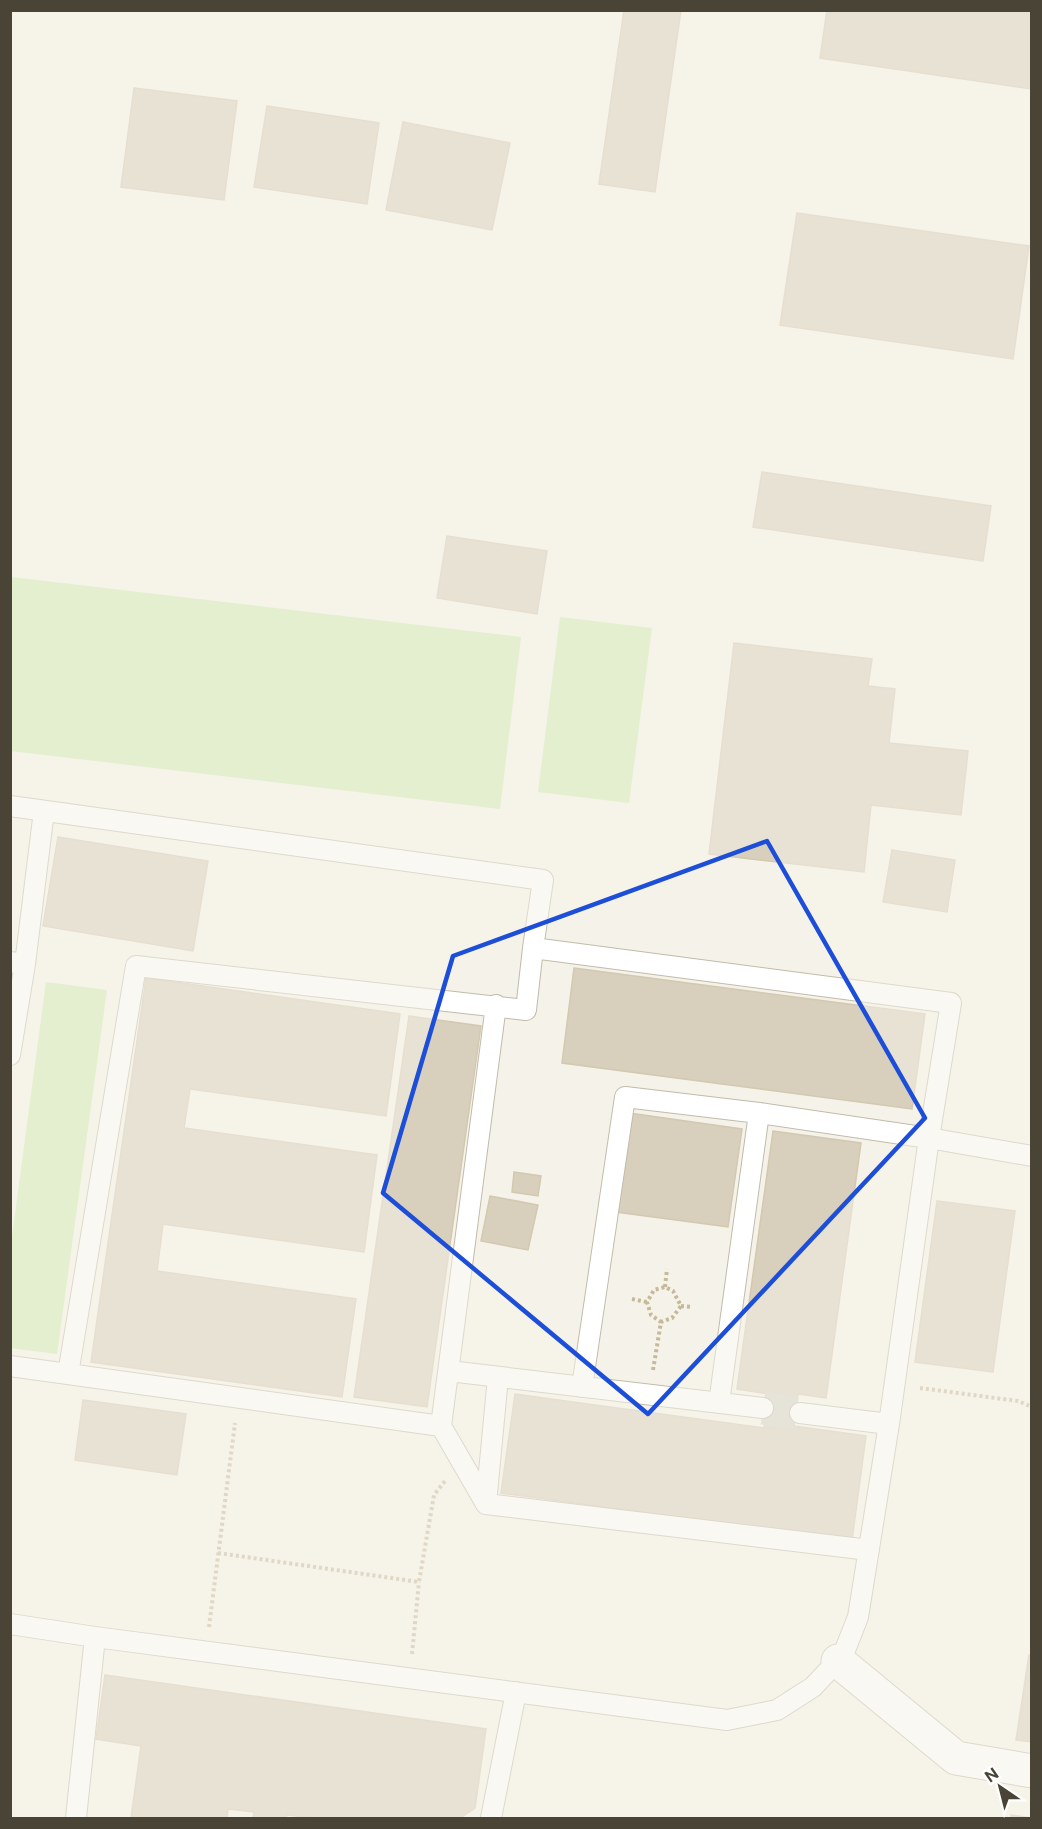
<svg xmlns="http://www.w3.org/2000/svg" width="1042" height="1829" viewBox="0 0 1042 1829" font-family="'Public Sans',sans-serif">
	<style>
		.green { fill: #ccecaf }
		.building { fill: #d8cfbd; stroke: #d3c8b0; stroke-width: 1.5 }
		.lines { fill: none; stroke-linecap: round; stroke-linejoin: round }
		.street-tunnel { stroke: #d3d0c5; stroke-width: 33; stroke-dasharray: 33 16; stroke-linecap: butt }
		.lane-casing { stroke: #c2bbaa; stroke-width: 22 }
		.street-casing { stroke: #c2bbaa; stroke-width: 35 }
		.path { stroke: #c5b99a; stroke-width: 4; stroke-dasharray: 3 3; stroke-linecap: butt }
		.lane { stroke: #fff; stroke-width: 20 }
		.street { stroke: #fff; stroke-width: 33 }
		.marked { fill: none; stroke: #1d4ed8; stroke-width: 4.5; stroke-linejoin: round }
	</style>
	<rect width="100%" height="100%" fill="#f5f3e9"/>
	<!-- green -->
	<path class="green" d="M11,577L521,637L500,809L11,751Z
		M560,617L652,628L629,803L538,792Z
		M46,982L107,990L57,1354L10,1348L11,1244Z"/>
	<!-- building -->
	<path class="building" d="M624,10H681L655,192L599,184Z
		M827,10H1032V89L820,58Z
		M134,88L237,101L224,200L121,187Z
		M267,106L379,123L367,204L254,187Z
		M403,122L510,143L492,230L386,210Z
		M797,213L1029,246L1013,359L780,325Z
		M762,472L991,506L983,561L753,527Z
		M447,536L547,551L537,614L437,598Z
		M734,643L872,659L868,686L895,689L889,743L968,751L961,815L871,805L864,872L709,854Z
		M58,837L208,861L193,951L43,926Z
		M892,850L955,860L947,912L883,902Z
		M574,968L925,1014L912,1109L562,1063Z
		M146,978L400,1014L386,1116L190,1089L184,1128L377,1155L364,1252L163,1224L157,1271L356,1299L342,1397L91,1362Z
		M409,1016L481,1026L427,1407L354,1397Z
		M629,1113L742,1129L728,1227L616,1212Z
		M773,1131L861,1143L826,1398L798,1394L794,1426L866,1436L852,1540L501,1493L515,1394L764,1428L769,1394L737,1389Z
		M514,1172L541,1176L538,1196L512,1192Z
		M490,1196L538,1205L528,1250L481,1241Z
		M937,1201L1015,1211L993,1372L915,1362Z
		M83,1400L186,1414L177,1475L75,1460Z
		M1029,1655H1032V1742L1016,1740Z
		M105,1675L486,1729L475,1808L460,1818H314L287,1815L286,1818H253L254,1812L228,1809L227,1818H131L141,1746L96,1739Z
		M1011,1815L1032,1818H1011Z"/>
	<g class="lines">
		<!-- street-tunnel -->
		<path class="street-tunnel" d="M763,1408L800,1413"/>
		<defs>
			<path id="lane" d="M10,806L543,880L533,948L951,1003L929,1138L1032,1156
				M10,962L25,964L44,811
				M10,1055L25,964
				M10,1366L68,1374L136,966L526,1010L533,948
				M449,1371L763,1408
				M68,1374L441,1426L496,1005
				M582,1387L625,1097L759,1113
				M719,1403L759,1113L929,1138L889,1424L800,1413
				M441,1426L486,1504L869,1550
				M486,1504L498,1377
				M10,1624L95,1637L727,1720L777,1710L813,1687L843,1655L858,1617L889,1424
				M76,1818L95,1637
				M491,1818L516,1692"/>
			<path id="street" d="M838,1661L956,1758L1032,1771"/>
		</defs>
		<!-- lane casing -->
		<use href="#lane" class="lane-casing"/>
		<!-- street casing -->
		<use href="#street" class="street-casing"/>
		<!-- path -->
		<path class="path" d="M665,1287L667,1269
			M632,1299L647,1302
			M681,1306L692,1307
			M653,1370L661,1322L672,1318L681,1306L673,1291L665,1287L654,1290L647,1302L651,1315L661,1322
			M920,1388L1018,1401L1032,1407
			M218,1553L419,1582L434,1495L445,1481
			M209,1627L235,1423
			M412,1654L419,1582"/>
		<!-- lane -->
		<use href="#lane" class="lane"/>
		<!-- street -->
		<use href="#street" class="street"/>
	</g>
	<!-- marked area -->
	<path d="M0 0H1042V1829H0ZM767,841L925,1118L648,1414L383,1193L453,956Z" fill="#f5f3e9" fill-opacity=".55" fill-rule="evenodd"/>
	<path class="marked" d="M767,841L925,1118L648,1414L383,1193L453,956Z"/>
	<!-- border -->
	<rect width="1042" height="1829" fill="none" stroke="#4a4436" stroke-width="24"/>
	<!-- north arrow -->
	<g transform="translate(1000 1787) rotate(325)" stroke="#ffffff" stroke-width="4.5" paint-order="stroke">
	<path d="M0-4.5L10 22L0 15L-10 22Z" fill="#4a4436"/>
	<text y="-9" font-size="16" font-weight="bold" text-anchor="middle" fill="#4a4436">N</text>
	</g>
</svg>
